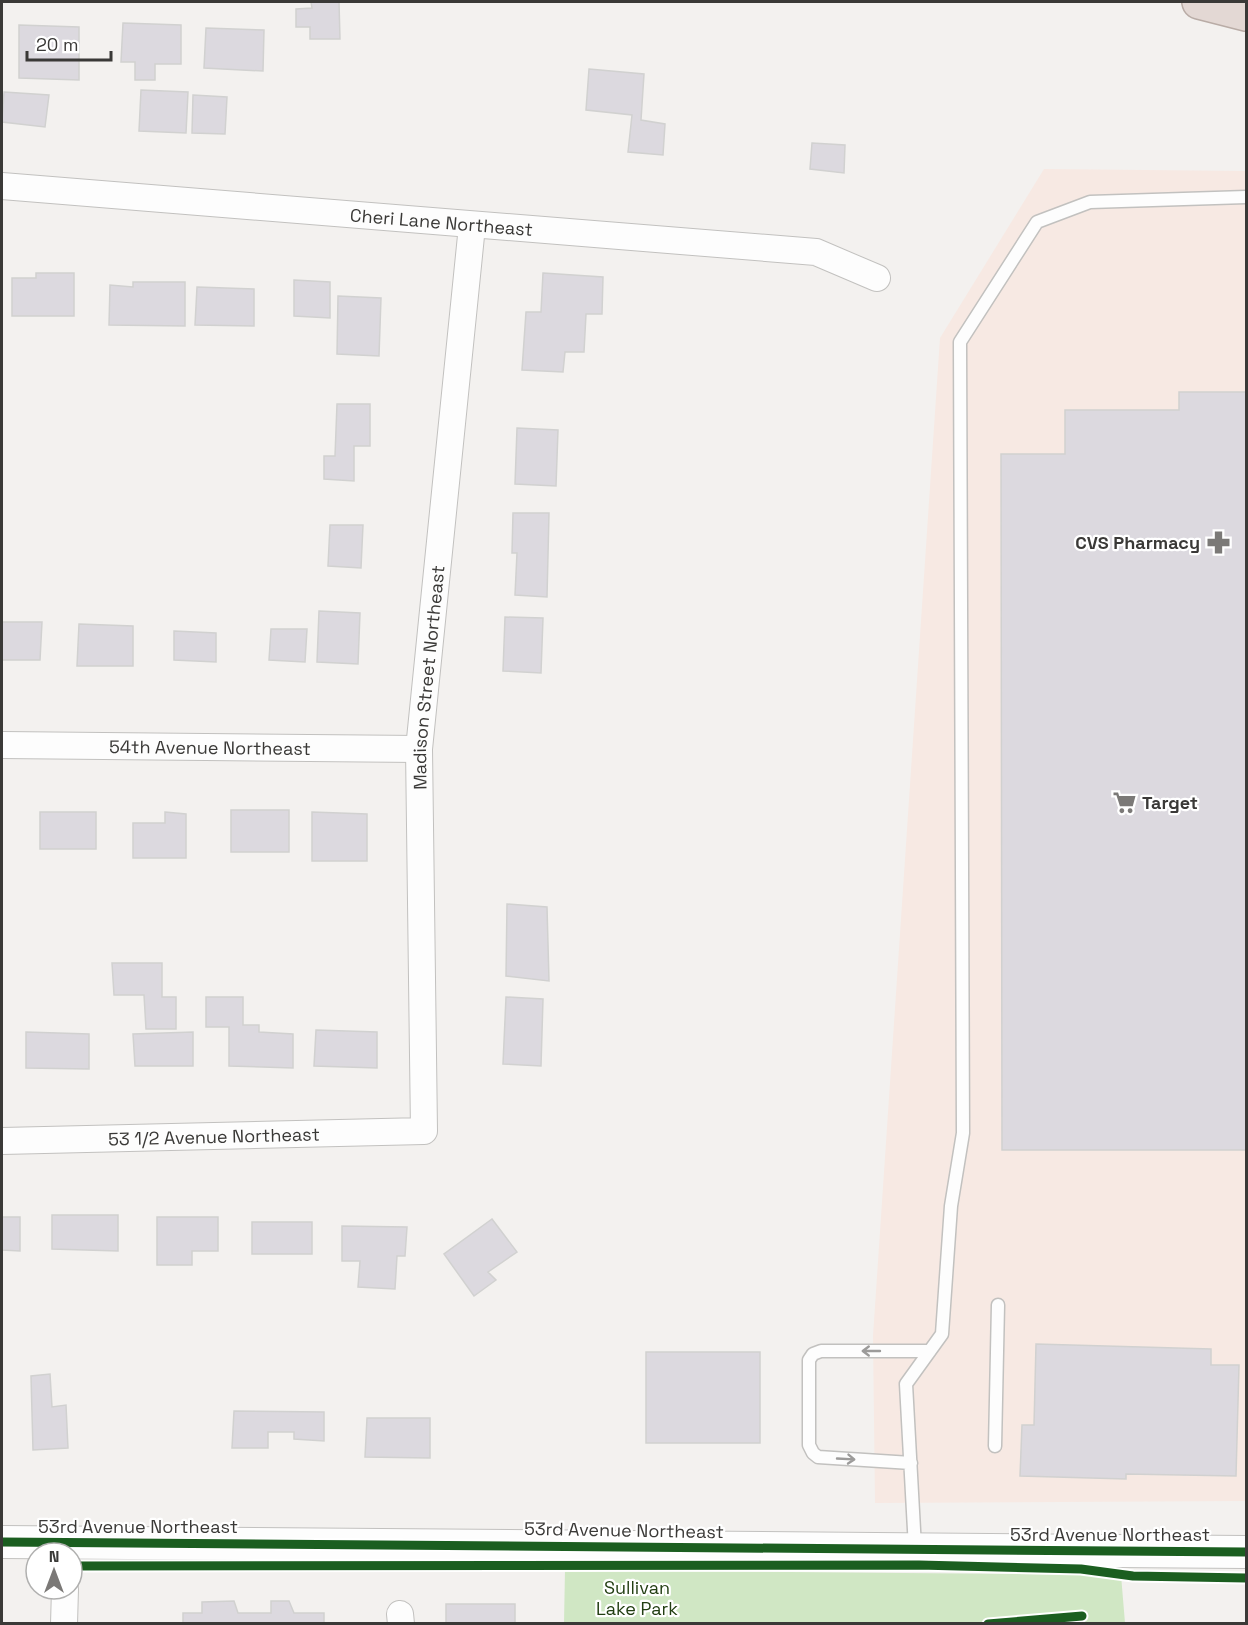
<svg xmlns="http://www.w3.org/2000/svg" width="1248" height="1625" viewBox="0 0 1248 1625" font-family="'Space Grotesk',sans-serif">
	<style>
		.commercial { fill: #f7e9e3 }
		.green { fill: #d0e7c4 }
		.building { fill: #dcd9df; stroke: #d1d1d0; stroke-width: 1.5 }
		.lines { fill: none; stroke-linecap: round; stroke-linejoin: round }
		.service-casing { stroke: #c2c1bf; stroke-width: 15 }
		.minor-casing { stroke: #c2c1bf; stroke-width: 28 }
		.tertiary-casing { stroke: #c2c1bf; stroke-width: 34 }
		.motorway-casing { stroke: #b9aca6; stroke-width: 36 }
		.service { stroke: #fdfdfd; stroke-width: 12 }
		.minor { stroke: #fdfdfd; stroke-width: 26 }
		.tertiary { stroke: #fdfdfd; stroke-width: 32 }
		.motorway { stroke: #e3d8d4; stroke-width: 33 }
		.cycleway-casing { stroke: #fff; stroke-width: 13 }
		.cycleway { stroke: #1b5e20; stroke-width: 9 }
		.oneway { stroke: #9c9b9a }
		.labels { text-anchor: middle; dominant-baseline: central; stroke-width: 4.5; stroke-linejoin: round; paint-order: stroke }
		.street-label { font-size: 18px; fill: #3a3937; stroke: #fff }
		.poi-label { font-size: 18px; font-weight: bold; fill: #3a3937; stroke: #fff; text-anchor: end }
		.park-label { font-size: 18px; fill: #223e12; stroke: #fff }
	</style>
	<rect width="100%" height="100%" fill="#f3f1ef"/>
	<!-- commercial -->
	<path class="commercial" d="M1044,169L1246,171V1501L875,1503L873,1336L940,338Z"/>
	<!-- green -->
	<path class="green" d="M565,1570L1121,1575L1125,1623H564Z"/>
	<!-- building -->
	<path class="building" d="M311,2H339L340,39H310V27H296V9L312,8Z
		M123,23L181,25V64H155V80H135V62H121Z
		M19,25L79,27V80L19,78Z
		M206,28L264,30L263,71L204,68Z
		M589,69L644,74L641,120L665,124L663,155L628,152L632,115L586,110Z
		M141,90L188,92L186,133L139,131Z
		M4,92L49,95L45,127L2,122Z
		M193,95L227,97L225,134L192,133Z
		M812,143L845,145L844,173L810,169Z
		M36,273H74V316H12V278H36Z
		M543,273L603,277L602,314H586L584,352H565L563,372L522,370L526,312H541Z
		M294,280L330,282V318L294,316Z
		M133,282H185V326L109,325L110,285L133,287Z
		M197,287L254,289V326L195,325Z
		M338,296L381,298L379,356L337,354Z
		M1179,392H1246V1150H1002L1001,454H1065V410H1179Z
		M337,404H370V446H354V481L324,479V456H335Z
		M517,428L558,430L556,486L515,484Z
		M513,513H549L547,597L515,595L517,553H512Z
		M330,525H363L361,568L328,566Z
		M319,611L360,613L358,664L317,662Z
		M505,617L543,618L541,673L503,671Z
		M2,622H42L40,660H2Z
		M79,624L133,626V666H77Z
		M271,629H307L305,662L269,660Z
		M174,631L216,633V662L174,660Z
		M231,810H289V852H231Z
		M40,812H96V849H40Z
		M165,812L186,814V858H133V823H165Z
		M312,812L367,814V861H312Z
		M507,904L547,907L549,981L506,976Z
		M112,963H162V997H176V1029H146L144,995H114Z
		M206,997H243V1025H259V1032L293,1034V1068L229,1066V1027H206Z
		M506,997L543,999L541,1066L503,1064Z
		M316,1030L377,1032V1068L314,1066Z
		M26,1032L89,1034V1069L26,1068Z
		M193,1032V1066H135L133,1034Z
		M52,1215H118V1251L52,1249Z
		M2,1217H20V1251L2,1250Z
		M157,1217H218V1251H192V1265H157Z
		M492,1219L517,1252L488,1272L496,1280L474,1296L444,1254Z
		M252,1222H312V1254H252Z
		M342,1226L407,1227L405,1256H397L395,1289L358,1287L360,1261H342Z
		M1036,1344L1211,1349V1365H1239L1236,1476L1126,1474V1479L1020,1476L1022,1425H1034Z
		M646,1352H760V1443H646Z
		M50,1374L52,1407L66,1405L68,1448L33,1450L31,1376Z
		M234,1411L324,1412V1441L294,1439V1432H268V1448H232Z
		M367,1418H430V1458L365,1457Z
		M234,1601L238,1613H271V1601H289L294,1613H324V1624H183V1613H202V1602Z
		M446,1604H515V1624H446Z"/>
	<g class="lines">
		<defs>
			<path id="service" d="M995,1446L998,1305
				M911,1463L818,1457L813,1453L809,1445V1360L813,1354L821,1351H930
				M915,1548L906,1384L942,1334L951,1206L963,1133L960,342L1037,222L1090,202L1246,197"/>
			<g id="minor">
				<path id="s1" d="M2,186L816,252L877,278"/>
				<path id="s2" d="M2,745L419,749"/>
				<path id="s3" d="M2,1141L424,1131L419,749L472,226"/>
				<path d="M400,1614L401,1624"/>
				<path d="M64,1624L65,1589"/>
			</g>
			<path id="tertiary" d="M2,1542L1246,1552"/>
			<path id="motorway" d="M1199,2L1246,14"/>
		</defs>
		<!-- service casing -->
		<use href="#service" class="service-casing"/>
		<!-- minor casing -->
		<use href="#minor" class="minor-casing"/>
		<!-- tertiary casing -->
		<use href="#tertiary" class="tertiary-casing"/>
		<!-- motorway casing -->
		<use href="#motorway" class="motorway-casing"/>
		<!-- service -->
		<use href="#service" class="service"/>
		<!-- minor -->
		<use href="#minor" class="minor"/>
		<!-- tertiary -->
		<use href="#tertiary" class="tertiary"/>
		<!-- motorway -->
		<use href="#motorway" class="motorway"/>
		<defs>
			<path id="cycleway" d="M2,1542L1246,1552
				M72,1566L919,1565L1081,1569L1133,1576L1246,1578
				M988,1624L1082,1616"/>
		</defs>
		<!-- cycleway casing -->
		<use href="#cycleway" class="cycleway-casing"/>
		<!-- cycleway -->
		<use href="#cycleway" class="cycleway"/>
	</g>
	<!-- one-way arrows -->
	<defs><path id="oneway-shaft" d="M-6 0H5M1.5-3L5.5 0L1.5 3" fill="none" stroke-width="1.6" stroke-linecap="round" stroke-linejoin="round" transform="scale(1.5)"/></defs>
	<g class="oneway">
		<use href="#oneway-shaft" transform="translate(871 1351) rotate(180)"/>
		<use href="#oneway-shaft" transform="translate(846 1459) rotate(3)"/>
	</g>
	<!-- icons -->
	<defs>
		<symbol id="pharmacy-bare" viewBox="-9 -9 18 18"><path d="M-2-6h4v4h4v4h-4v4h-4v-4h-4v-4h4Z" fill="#7b7977" stroke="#fff" stroke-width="2.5" paint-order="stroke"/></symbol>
		<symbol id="supermarket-bare" viewBox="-9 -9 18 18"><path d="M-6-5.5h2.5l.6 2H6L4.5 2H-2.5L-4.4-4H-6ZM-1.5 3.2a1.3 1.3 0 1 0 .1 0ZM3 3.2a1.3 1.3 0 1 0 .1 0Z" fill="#7b7977" stroke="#fff" stroke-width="2.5" paint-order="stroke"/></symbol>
	</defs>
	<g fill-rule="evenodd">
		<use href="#pharmacy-bare" x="1202" y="526" width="33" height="33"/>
		<use href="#supermarket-bare" x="1108" y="786" width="33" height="33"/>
	</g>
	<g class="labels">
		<!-- street labels -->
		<g class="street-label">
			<text stroke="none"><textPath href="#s1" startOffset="441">Cheri Lane Northeast</textPath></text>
			<text stroke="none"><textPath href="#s3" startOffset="876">Madison Street Northeast</textPath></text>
			<text stroke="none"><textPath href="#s2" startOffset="208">54th Avenue Northeast</textPath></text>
			<text stroke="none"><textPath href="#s3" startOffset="212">53 1/2 Avenue Northeast</textPath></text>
			<text x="138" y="1526">53rd Avenue Northeast</text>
			<text transform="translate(624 1530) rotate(1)">53rd Avenue Northeast</text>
			<text x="1110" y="1534">53rd Avenue Northeast</text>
		</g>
		<!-- poi labels -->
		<g class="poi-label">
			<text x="1200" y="542">CVS Pharmacy</text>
			<text x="1142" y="802" text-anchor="start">Target</text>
		</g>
		<!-- park labels -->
		<g class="park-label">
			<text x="637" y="1587">Sullivan<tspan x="637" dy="21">Lake Park</tspan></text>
		</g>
	</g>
	<!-- border -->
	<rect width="1248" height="1625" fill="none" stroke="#3a3937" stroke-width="6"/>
	<!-- north arrow -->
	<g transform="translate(54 1571)"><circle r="28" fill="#ffffff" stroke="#b0b0af" stroke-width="1.5"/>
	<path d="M0-4.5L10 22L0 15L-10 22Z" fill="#7b7977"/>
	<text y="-9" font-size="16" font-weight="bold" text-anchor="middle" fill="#3a3937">N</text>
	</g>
	<!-- scale -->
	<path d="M27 51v9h84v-9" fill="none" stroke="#3a3937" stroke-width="3"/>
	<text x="36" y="51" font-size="18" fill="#3a3937" stroke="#ffffff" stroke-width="4.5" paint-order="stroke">20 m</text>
</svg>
